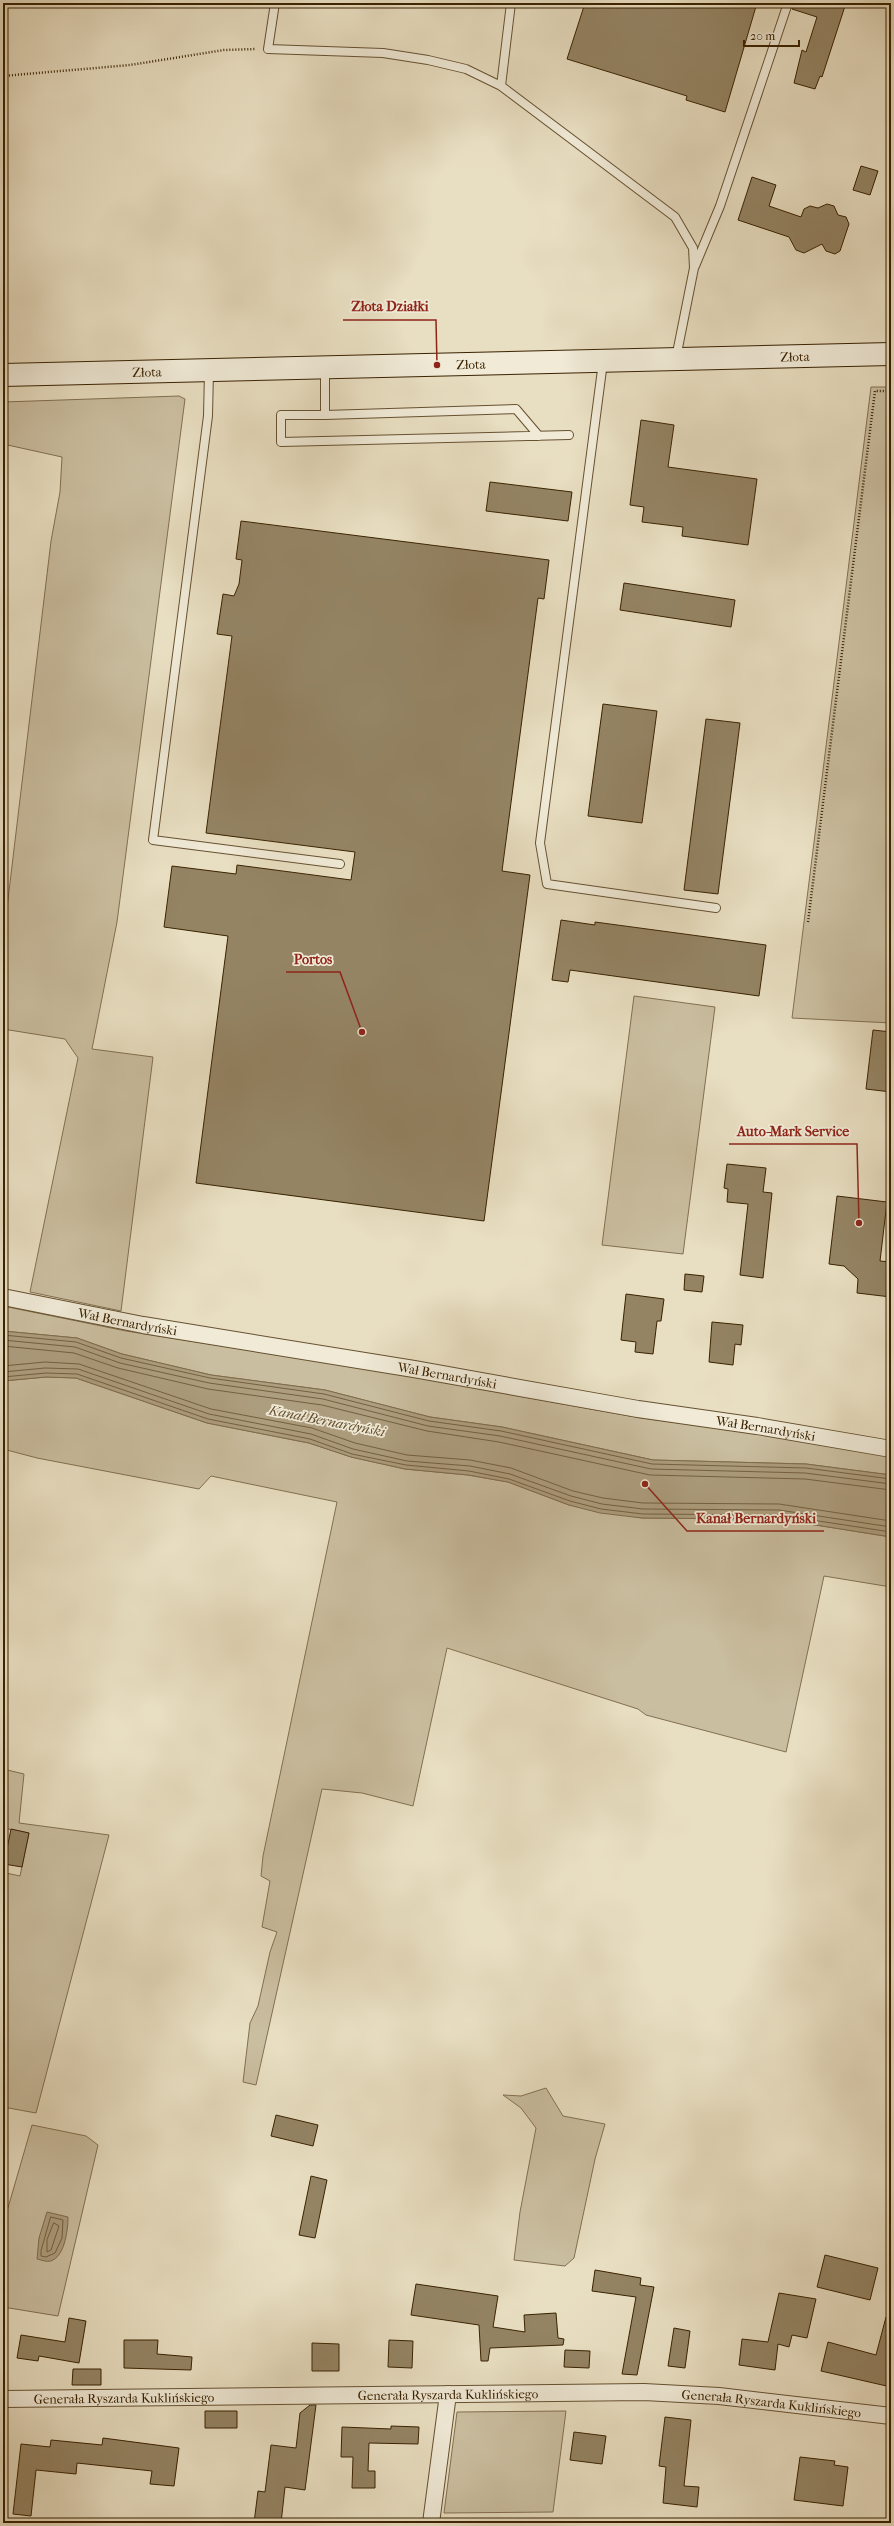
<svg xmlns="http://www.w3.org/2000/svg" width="894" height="2526" viewBox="0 0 894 2526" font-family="'IM FELL French Canon',serif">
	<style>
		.green { fill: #cabea0; stroke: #827050 }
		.water { fill: #ad9e7f; stroke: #7f6c4c }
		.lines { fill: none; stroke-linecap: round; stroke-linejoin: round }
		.shore { stroke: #746040; stroke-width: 1 }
		.building { fill: #948464; stroke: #3a2200 }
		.lane-casing { stroke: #665130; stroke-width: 10 }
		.street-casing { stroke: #665130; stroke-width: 18 }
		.secondary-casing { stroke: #3a2200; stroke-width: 24 }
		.path { stroke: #3a2200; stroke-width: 2.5; stroke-dasharray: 1 2; stroke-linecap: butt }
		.lane { stroke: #f0ead7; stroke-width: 8 }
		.street { stroke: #f0ead7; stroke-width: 16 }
		.secondary { stroke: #f0ead7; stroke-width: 22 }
		.labels { text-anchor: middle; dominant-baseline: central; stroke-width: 3.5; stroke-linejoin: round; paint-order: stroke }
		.street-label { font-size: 13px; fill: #3a2200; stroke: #f0ead7 }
		.water-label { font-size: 14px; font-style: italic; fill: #624d2c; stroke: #f0ead7 }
		.leader { fill: none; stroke: #8f2418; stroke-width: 1.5 }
		.callout-dot { fill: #8f2418; stroke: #f0ead7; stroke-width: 1.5 }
		.callout-label { font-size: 14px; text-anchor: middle; font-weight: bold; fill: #8f2418; stroke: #f0ead7; stroke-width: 3.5; stroke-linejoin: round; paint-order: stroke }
	</style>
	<rect width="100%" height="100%" fill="#e8dec1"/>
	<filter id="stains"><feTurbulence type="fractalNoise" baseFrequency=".005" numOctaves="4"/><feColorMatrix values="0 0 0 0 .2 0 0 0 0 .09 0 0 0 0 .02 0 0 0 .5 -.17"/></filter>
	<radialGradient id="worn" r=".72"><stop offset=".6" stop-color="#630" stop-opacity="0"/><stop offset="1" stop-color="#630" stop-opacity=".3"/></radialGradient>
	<!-- green -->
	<path class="green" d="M871,387H891V1023L792,1018Z
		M179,396L185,399L117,922L92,1049L153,1057L121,1311L30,1292L78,1058L65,1039L3,1029V941L51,541L60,492L62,457L3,444V402Z
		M634,996L715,1007L683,1254L602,1245Z
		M3,1306L126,1331L363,1368L635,1417L760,1434L891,1456V1475L806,1464L653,1460L502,1427L430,1417L325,1390L211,1375L122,1354L77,1338L3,1331Z
		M46,1377L76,1378L207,1423L309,1443L351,1457L405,1469L468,1475L508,1482L569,1505L642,1518L778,1519L891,1537V1587L824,1576L786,1752L646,1715L638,1709L447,1648L413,1806L362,1793L322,1789L256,2085L243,2082L250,2023L258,2006L270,1952L277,1932L262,1927L270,1881L261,1876L263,1856L337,1502L211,1476L199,1489L37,1458L3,1449V1381Z
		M3,1769L24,1774L19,1823L109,1835L36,2113L3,2107V1876L6,1873L20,1876L29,1833L3,1828Z
		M546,2088L563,2116L605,2124L595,2159L574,2258L565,2266L514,2260L520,2212L536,2128L521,2108L503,2095L521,2096Z
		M32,2125L86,2136L98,2145L58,2316L3,2307V2225Z
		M566,2411L553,2512L444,2513L457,2412Z"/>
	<!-- water -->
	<path class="water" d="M3,1331L77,1338L122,1354L211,1375L325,1390L430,1417L502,1427L653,1460L806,1464L891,1475V1537L778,1519L642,1518L600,1513L569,1505L508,1482L468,1475L405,1469L351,1457L309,1443L207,1423L76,1378L46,1377L3,1381Z
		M47,2212L68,2217C68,2229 65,2254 53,2260C48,2263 42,2260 37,2259L39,2238Z"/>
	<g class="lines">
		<!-- shore -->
		<path class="shore" d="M3,1335L76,1342L121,1358L210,1378L324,1394L429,1421L501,1431L652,1464L806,1468L891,1479
			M3,1340L75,1347L120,1363L209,1383L323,1399L428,1426L500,1436L651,1469L805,1473L891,1484
			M3,1346L74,1353L118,1368L208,1389L322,1405L427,1431L499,1442L650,1475L805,1479L891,1490
			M3,1366L45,1362L79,1364L211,1409L312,1428L355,1443L407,1455L470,1460L511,1468L573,1491L603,1498L643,1503L779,1504L891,1521
			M3,1372L45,1368L78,1369L209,1414L311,1434L353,1449L407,1461L470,1466L510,1474L571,1496L602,1504L643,1509L779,1510L891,1527
			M3,1377L46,1373L77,1374L208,1419L310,1439L352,1454L406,1465L469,1471L509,1479L570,1501L601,1509L643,1514L779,1515L891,1532
			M51,2217L63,2220L62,2238L55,2253L46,2257L41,2256V2251Z
			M54,2223L59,2226L51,2250L47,2252V2240Z"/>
	</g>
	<!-- building -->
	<path class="building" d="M585,3H757L725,112L686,100L687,96L567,59Z
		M793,3H846L822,77L820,76L815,89L794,83L802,50L806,52L817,17L792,9Z
		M861,166L878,171L870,195L853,190Z
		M752,177L776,185L769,206L801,217L804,209L810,206L818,208L827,204L834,206L838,215L846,217L849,224L840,251L835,254L826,251L822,244L804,253L796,250L789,237L738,220Z
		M641,420L674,425L668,467L757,479L748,545L682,536L683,527L642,522L644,507L630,505Z
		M490,482L572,492L568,521L486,511Z
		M241,521L549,560L544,599L538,598L502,871L530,875L484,1221L196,1183L228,936L164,927L172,866L236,874L237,865L351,880L355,852L206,833L232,636L217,634L223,594L234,596L239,584L242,560L236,559Z
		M624,583L735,600L731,627L620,610Z
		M603,704L657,711L642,823L588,816Z
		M706,719L740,723L718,894L684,890Z
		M561,920L595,925V922L766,945L759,996L570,970L568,982L552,980Z
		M873,1030L891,1032V1092L866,1089Z
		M727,1164L766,1168L763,1192L772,1193L763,1278L740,1275L748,1204L727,1202L728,1189L724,1188Z
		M837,1196L887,1202L880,1261L891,1262V1297L857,1293L858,1279L844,1266L829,1264Z
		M685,1274L704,1276L702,1292L684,1290Z
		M626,1294L664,1299L661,1321H657L653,1354L635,1352L636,1342L621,1340Z
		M712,1322L743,1325L741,1345L735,1344L733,1365L709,1362Z
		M11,1829L29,1833L22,1867L4,1864Z
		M276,2115L318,2125L313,2146L271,2136Z
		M311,2176L327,2180L315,2238L299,2235Z
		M825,2255L878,2268L870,2300L817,2287Z
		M595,2270L641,2278L640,2285L654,2287L637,2375L622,2374L636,2297L592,2291Z
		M416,2284L498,2296L493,2327L525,2332L524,2315L556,2313L558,2338L564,2339L563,2345L490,2348L488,2361H481L479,2325L411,2315Z
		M779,2293L816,2299L807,2338L792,2335L789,2347L778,2344L775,2370L739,2365L742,2339L768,2342Z
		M886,2317L891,2318V2387L821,2371L828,2342L876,2355Z
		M69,2318L86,2321L79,2363L39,2356L38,2361L17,2358L21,2335L65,2342Z
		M674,2328L690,2331L685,2368L668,2366Z
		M124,2340H158L157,2354L192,2357L191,2370L124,2368Z
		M389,2340L413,2341L412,2368L388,2367Z
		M312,2343L339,2344V2371H312Z
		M565,2350L590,2351L589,2368L564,2367Z
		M73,2369H101V2385H72Z
		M310,2405H316L305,2490L285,2487L281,2523H254L258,2491L265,2492L271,2445L296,2448L300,2413Z
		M205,2411H237V2428H205Z
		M665,2417L691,2420L684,2486L699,2487L697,2507L663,2503L666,2467L659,2466Z
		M391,2426L419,2427L418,2444L369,2443L368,2471H375V2488H352L353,2457H341L342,2427L391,2429Z
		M574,2432L606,2436L602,2464L570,2460Z
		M103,2438L179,2448L174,2486L150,2484L152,2471L77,2463L76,2474L36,2470L31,2516L13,2514L21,2444L50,2447L51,2440L102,2445Z
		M800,2457L835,2461L834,2465L848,2467L843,2506L794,2500Z"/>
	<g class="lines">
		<defs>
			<path id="lane" d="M275,3L268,49L383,53L428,60L466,69L501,86L675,217L693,248L694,268L676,358
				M501,86L511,3
				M695,266L720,206L788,3
				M603,362L540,843L547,884L716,908
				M325,369V415H281V442L569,435
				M209,371L208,416L153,840L340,864
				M325,415L516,409L539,436"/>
			<g id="street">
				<path id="s1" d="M3,1297L143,1325L414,1369L638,1409L757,1426L891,1449"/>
				<path id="s2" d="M3,2399L644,2392L719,2396L891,2416"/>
				<path d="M431,2523L448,2394"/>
			</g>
			<g id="secondary">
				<path id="s3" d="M3,375L891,354"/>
			</g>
		</defs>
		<!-- lane casing -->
		<use href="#lane" class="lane-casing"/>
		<!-- street casing -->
		<use href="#street" class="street-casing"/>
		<!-- secondary casing -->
		<use href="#secondary" class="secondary-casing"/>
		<!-- path -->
		<path class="path" d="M3,76L130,65L224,50L256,49
			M808,922L875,391H891"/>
		<!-- lane -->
		<use href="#lane" class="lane"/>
		<!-- street -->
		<use href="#street" class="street"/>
		<!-- secondary -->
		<use href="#secondary" class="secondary"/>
	</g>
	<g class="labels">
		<!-- street labels -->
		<g class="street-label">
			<text stroke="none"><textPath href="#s3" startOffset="792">Złota</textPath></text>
			<text stroke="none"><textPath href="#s3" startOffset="468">Złota</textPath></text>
			<text stroke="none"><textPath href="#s3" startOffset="144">Złota</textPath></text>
			<text stroke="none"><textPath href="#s1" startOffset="127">Wał Bernardyński</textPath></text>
			<text stroke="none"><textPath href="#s1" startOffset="451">Wał Bernardyński</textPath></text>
			<text stroke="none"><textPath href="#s1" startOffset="774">Wał Bernardyński</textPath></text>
			<text stroke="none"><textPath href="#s2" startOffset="445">Generała Ryszarda Kuklińskiego</textPath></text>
			<text stroke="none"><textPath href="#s2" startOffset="121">Generała Ryszarda Kuklińskiego</textPath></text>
			<text stroke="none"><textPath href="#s2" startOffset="769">Generała Ryszarda Kuklińskiego</textPath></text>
		</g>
		<!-- water labels -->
		<g class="water-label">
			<text transform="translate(327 1421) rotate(11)">Kanał Bernardyński</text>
		</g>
	</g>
	<!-- callouts -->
	<path class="leader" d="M437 365L436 320H343M362 1032L340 972H286M859 1223L857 1144H729M645 1484L687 1531H824"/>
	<g class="callout-dot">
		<circle cx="437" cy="365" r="4"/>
		<circle cx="362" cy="1032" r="4"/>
		<circle cx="859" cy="1223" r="4"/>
		<circle cx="645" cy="1484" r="4"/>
	</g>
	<g class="callout-label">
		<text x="390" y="311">Złota Działki</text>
		<text x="313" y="964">Portos</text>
		<text x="793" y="1136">Auto-Mark Service</text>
		<text x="756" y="1523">Kanał Bernardyński</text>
	</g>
	<!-- margin -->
	<rect width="894" height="2526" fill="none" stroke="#e8dec1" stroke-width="16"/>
	<rect x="4" y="4" width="886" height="2518" fill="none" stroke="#3a2200" stroke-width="2"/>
	<rect x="8" y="8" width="878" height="2510" fill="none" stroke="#3a2200"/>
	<!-- scale -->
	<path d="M744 40v6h55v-6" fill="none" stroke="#3a2200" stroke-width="2"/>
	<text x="750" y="40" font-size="12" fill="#3a2200" stroke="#f0ead7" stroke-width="3" paint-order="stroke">20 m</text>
	<rect width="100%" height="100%" filter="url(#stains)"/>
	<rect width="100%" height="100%" fill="url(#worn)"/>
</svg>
